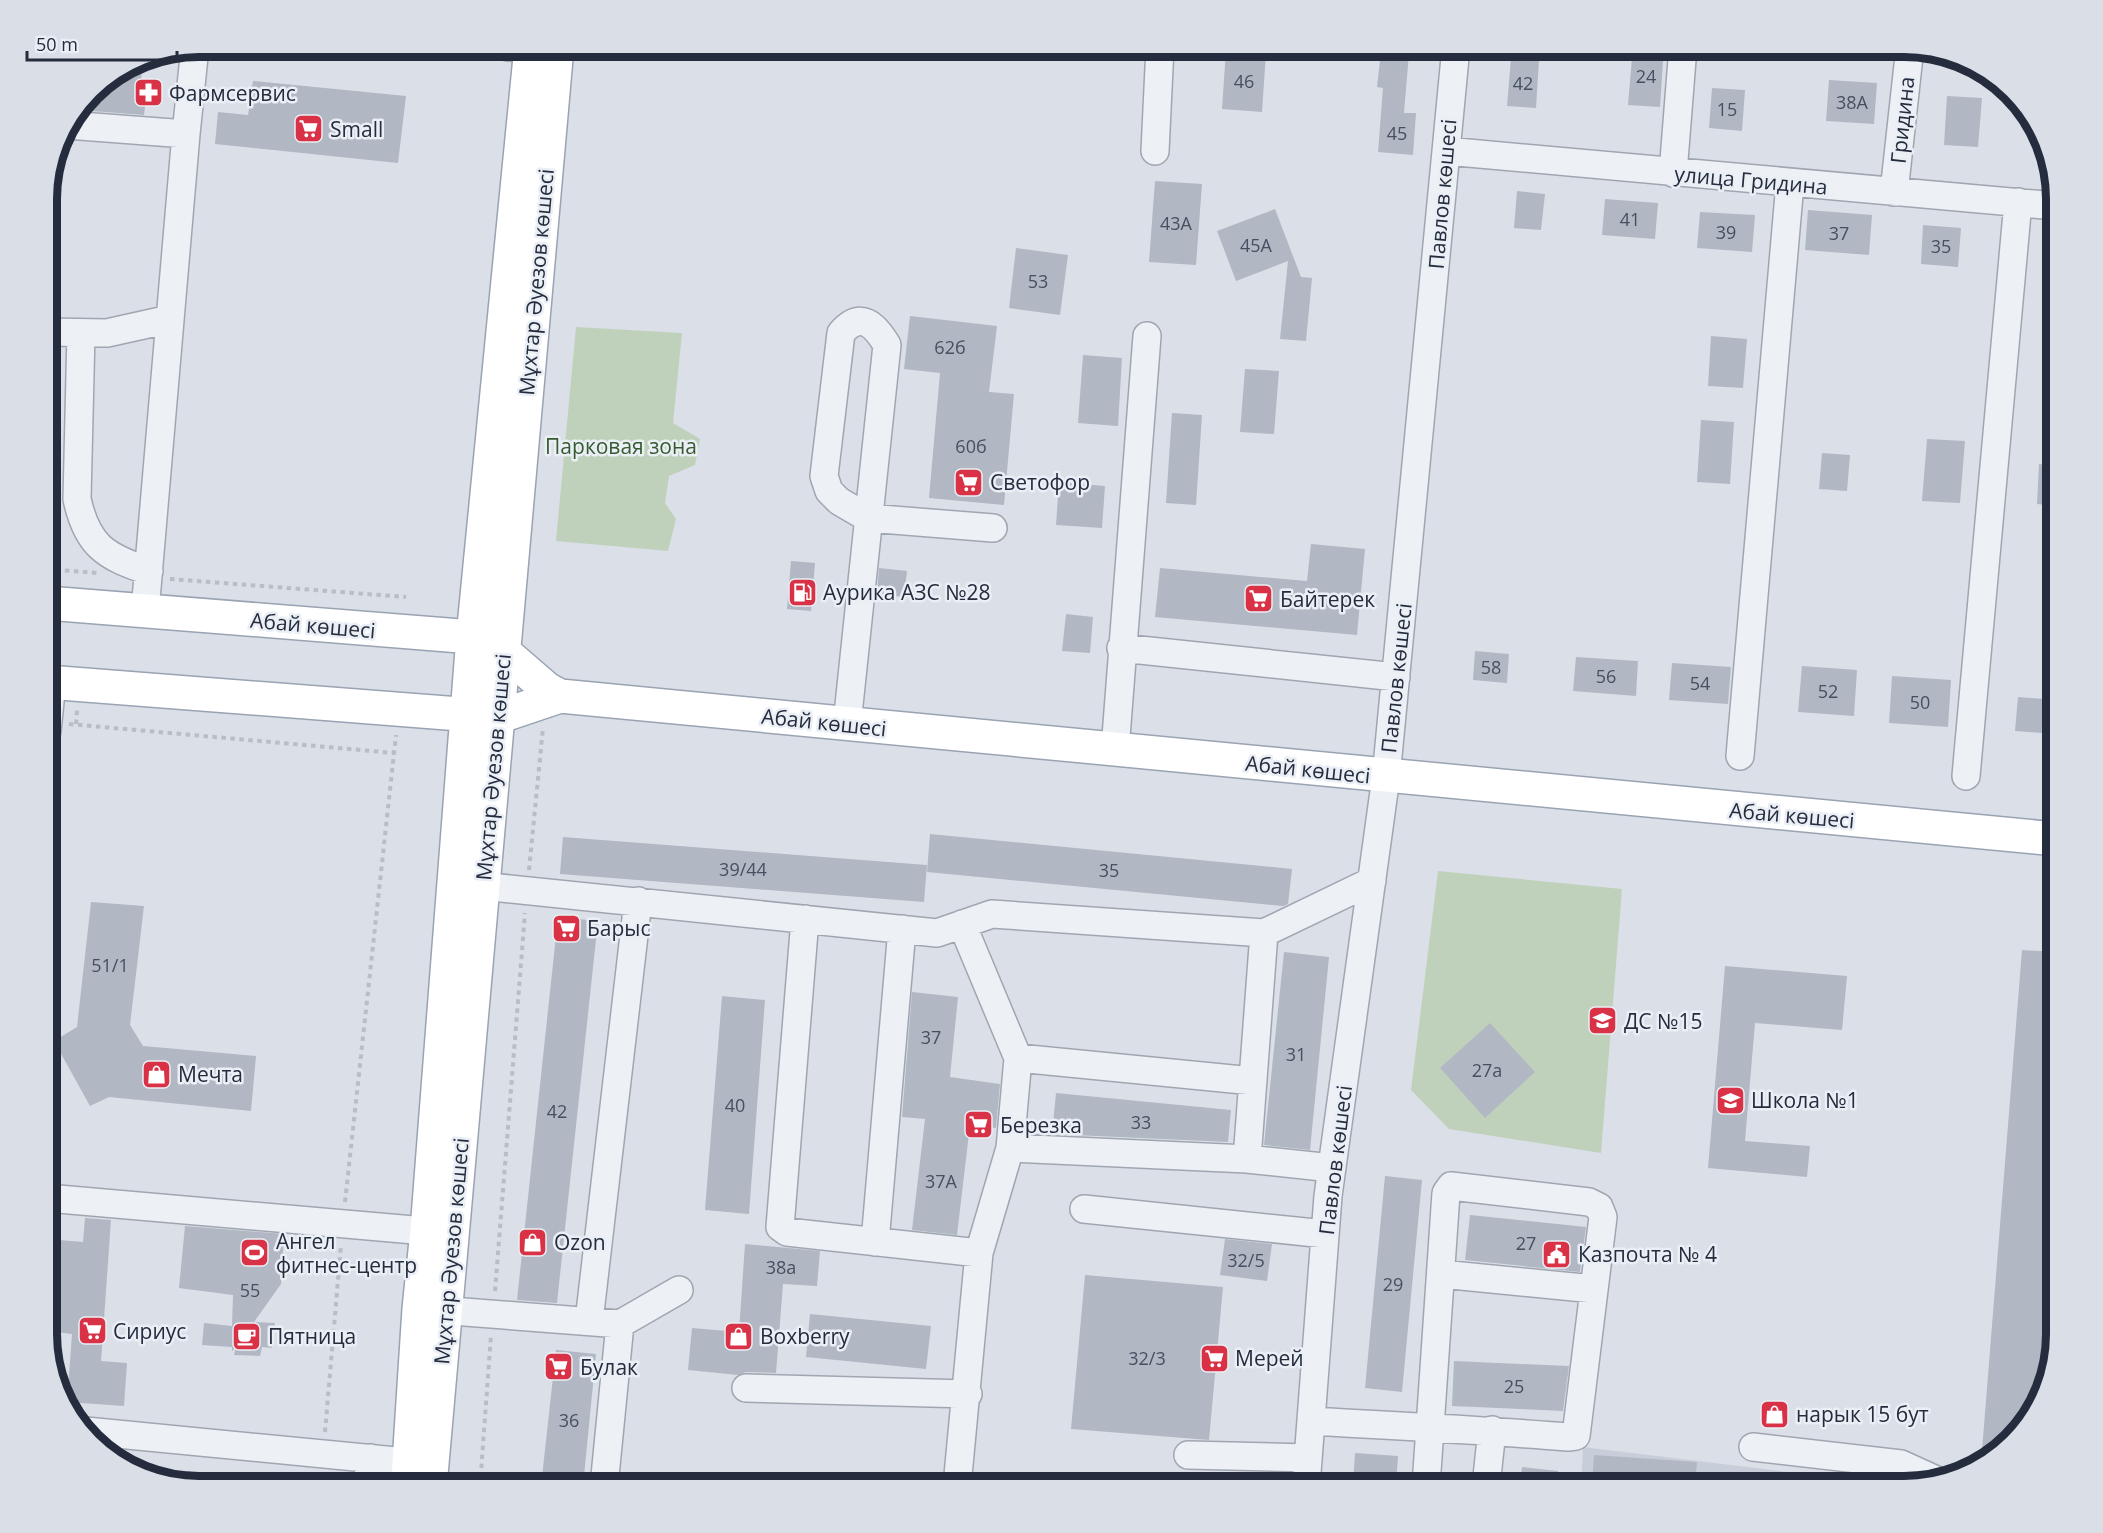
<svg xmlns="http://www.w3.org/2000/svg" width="2103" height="1533" viewBox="0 0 2103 1533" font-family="'Open Sans',sans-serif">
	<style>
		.built { fill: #c8ced9 }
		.green { fill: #c0d1bb }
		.building { fill: #b1b8c4 }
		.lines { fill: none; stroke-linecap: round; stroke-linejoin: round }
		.minor-casing { stroke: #a0a6b1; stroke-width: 30 }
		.major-casing { stroke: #99a3b3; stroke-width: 36 }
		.path { stroke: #b9bdc5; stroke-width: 4; stroke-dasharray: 4.5 4.5; stroke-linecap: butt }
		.minor { stroke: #edf0f5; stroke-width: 27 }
		.major { stroke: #fff; stroke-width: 33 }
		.labels { text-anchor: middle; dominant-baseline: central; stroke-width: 5; stroke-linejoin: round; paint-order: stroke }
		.number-label { font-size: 18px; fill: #474f60 }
		.poi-label { font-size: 21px; fill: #242c3e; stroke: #eaeef5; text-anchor: start }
		.street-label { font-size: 21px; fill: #242c3e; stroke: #eaeef5 }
		.park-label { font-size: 21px; fill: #365b30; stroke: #eaeef5 }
		.rim { fill: none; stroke: #242c3e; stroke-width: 8 }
	</style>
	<rect width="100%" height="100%" fill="#dbdfe7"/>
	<!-- built -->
	<path class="built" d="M1583,1447L1902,1486H1581Z"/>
	<!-- green -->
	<path class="green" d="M576,327L682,333L673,423L700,439L695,465L669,476L665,503L676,519L668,551L556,541Z
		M1438,871L1622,889L1601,1153L1449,1129L1411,1090Z"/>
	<!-- building -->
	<path class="building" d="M1633,46H1664L1660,107L1628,105Z
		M1226,50L1266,53L1262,112L1222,109Z
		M1381,51L1409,53L1404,113H1416L1413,155L1378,152L1383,88L1377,87Z
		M143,57L141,81L148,82L144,115L79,110L98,85Z
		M1511,58L1539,60L1536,108L1507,106Z
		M1829,80L1877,83L1874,124L1826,121Z
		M253,81L406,96L398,163L215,144L218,112L248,115Z
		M1712,88L1745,90L1742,131L1709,128Z
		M1947,96L1982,98L1978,147L1944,145Z
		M1155,181L1202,184L1196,265L1149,262Z
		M1517,191L1545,194L1541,230L1514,228Z
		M1605,199L1658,203L1655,239L1602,235Z
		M1275,209L1301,277L1312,278L1306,341L1280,339L1288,261L1236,281L1217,231Z
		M1808,210L1872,215L1869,255L1805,250Z
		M1700,212L1755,215L1752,252L1697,248Z
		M1923,225L1961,228L1958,267L1921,264Z
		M1016,248L1068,255L1060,315L1009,308Z
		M910,316L997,326L989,392L1014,394L1004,505L929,498L940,373L904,369Z
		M1711,336L1747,339L1743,388L1708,386Z
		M1083,355L1122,358L1118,426L1078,423Z
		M1245,369L1279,371L1274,434L1240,432Z
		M1172,413L1202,415L1196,505L1166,503Z
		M1701,420L1734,422L1730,484L1697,482Z
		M1927,439L1965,441L1960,503L1922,501Z
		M1822,453L1850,455L1847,491L1819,489Z
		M2039,464L2056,466V506L2037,504Z
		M1059,482L1105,486L1102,528L1056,525Z
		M1311,544L1365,549L1357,635L1155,617L1160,568L1307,581Z
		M791,561L815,563L811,611L787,609Z
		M879,568L907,571L904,597L877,594Z
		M1066,614L1093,617L1090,653L1062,651Z
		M1475,651L1509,654L1507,683L1473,680Z
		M1576,657L1638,661L1636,696L1573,691Z
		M1672,663L1731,667L1728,704L1669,700Z
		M1802,666L1857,670L1854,716L1798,712Z
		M1892,676L1951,680L1948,727L1889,723Z
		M2018,697L2056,700V734L2015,731Z
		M930,834L1292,869L1288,904L1283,906L927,872Z
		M563,837L927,865L924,902L560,874Z
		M91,902L144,906L130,1025L143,1046L256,1056L251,1111L109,1097L90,1106L54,1041L77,1027Z
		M558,917L598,921L557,1303L517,1300Z
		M2022,950L2056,952V1334L2049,1383L2025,1427L1981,1463Z
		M1284,952L1329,957L1310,1150L1264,1145Z
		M1725,966L1847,976L1842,1030L1755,1023L1745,1141L1810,1146L1807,1177L1708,1168Z
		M912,992L958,997L950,1077L1000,1084L996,1128L970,1125L957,1235L912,1230L925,1119L902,1117Z
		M722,996L765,1000L749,1214L705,1210Z
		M1490,1023L1535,1072L1485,1118L1440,1068Z
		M1056,1093L1231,1110L1228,1142L1052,1134Z
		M1385,1176L1422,1180L1402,1392L1365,1388Z
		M1470,1215L1586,1227L1580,1272L1465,1260Z
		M85,1218L111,1220L101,1361L127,1363L124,1406L67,1402L72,1334L47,1331V1239L83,1242Z
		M185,1226L284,1234L281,1284L254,1322L275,1323L272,1348L262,1347L260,1356L234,1355L236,1347L232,1351V1347L202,1345L204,1323L232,1326L233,1295L179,1288Z
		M1225,1239L1272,1244L1267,1281L1220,1275Z
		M745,1244L820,1251L817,1286L783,1284L776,1373L746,1372L738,1375L688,1370L692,1328L739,1332Z
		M1085,1275L1223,1287L1209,1440L1071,1429Z
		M810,1314L931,1326L926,1369L806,1357Z
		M556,1350L596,1354L583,1486H541Z
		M1454,1361L1569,1366L1563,1411L1452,1406Z
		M1355,1453L1398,1456L1396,1486H1353Z
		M1594,1455L1697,1462L1695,1486H1592Z
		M1522,1467L1558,1471L1557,1486H1520Z"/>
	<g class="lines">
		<defs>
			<path id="minor" d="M508,47L549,50
				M67,125L186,134L195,47
				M1155,151L1160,47
				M1446,151L2056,206
				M1673,173L1683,47
				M1894,192L1910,47
				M47,332L107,333L170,319
				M81,333L77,499C87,545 105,557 149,571
				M145,611L186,134
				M1121,648L1396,677
				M847,724L887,345C875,325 861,310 841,333L824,476L829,491L839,501L868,518L993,528
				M47,731L52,682
				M1115,750L1147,336
				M1740,756L1790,183
				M1966,776L2018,202
				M462,884L937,933L992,914L1264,933L1247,1159L1332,1168
				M805,919L780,1227L787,1232L979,1253
				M962,924L1018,1058L1010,1148L1247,1159
				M1264,933L1372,881
				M1018,1058L1253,1081
				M47,1198L448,1233
				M1084,1209L1325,1234
				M875,1242L902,929
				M1441,1274L1594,1289
				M426,1309L620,1324L679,1290
				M589,1321L638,901
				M746,1388L968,1394
				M1311,1421C1397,1426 1482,1430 1568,1437L1576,1436L1603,1217L1599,1207L1589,1202L1451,1186L1446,1193C1439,1291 1432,1389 1426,1486
				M86,1431L427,1464
				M1753,1447L1901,1464L1934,1479
				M1188,1455L1308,1458
				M367,1486L370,1458
				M604,1486L620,1324
				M957,1486L979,1253L1010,1148
				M1306,1486L1328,1196L1386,777L1456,47
				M1486,1486L1492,1430"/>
			<path id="major" d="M47,603L473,637L503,651L547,689L560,696L2056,839
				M47,682L498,717L560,696
				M408,1479L419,1309L427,1231L473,637L531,47
				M430,1486L557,47"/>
		</defs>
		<!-- minor casing -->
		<use href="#minor" class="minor-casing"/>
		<!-- major casing -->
		<use href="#major" class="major-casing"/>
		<!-- path -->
		<path class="path" d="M47,569L97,573
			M170,579L406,597
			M69,724L394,753
			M76,724L77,710
			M529,870L543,728
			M345,1202L396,735
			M495,1291L525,913
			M325,1432L341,1245
			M480,1486L491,1335"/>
		<!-- minor -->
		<use href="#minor" class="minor"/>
		<!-- major -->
		<use href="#major" class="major"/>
	</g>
	<!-- icons -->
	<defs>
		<symbol id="pharmacy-square" viewBox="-11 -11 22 22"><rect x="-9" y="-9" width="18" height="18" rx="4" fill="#d93246" stroke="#eaeef5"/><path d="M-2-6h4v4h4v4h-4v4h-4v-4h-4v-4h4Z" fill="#fff"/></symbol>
		<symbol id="supermarket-square" viewBox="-11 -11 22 22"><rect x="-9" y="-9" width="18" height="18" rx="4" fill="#d93246" stroke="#eaeef5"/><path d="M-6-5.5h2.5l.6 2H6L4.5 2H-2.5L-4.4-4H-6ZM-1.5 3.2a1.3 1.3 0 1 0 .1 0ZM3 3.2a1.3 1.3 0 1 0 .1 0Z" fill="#fff"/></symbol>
		<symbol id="fuel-square" viewBox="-11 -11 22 22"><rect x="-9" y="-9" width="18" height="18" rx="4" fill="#d93246" stroke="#eaeef5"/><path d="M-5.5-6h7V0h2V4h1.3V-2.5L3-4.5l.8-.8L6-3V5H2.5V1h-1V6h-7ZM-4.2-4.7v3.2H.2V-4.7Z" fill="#fff"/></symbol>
		<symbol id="school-square" viewBox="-11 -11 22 22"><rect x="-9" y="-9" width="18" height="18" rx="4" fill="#d93246" stroke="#eaeef5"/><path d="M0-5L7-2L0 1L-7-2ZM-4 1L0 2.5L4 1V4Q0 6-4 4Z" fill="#fff"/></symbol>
		<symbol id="shop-square" viewBox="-11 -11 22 22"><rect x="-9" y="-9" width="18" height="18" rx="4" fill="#d93246" stroke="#eaeef5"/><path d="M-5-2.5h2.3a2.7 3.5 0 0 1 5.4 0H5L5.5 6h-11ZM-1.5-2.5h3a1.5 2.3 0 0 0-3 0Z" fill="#fff"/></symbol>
		<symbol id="stadium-square" viewBox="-11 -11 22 22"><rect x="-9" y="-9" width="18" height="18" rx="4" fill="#d93246" stroke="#eaeef5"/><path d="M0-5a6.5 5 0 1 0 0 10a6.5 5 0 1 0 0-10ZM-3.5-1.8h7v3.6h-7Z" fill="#fff"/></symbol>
		<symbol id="civic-square" viewBox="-11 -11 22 22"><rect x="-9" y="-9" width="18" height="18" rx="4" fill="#d93246" stroke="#eaeef5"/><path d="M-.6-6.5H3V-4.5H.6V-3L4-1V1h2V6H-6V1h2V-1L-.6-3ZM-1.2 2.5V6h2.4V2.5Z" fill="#fff"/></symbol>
		<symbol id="cafe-square" viewBox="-11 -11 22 22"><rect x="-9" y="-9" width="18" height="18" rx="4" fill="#d93246" stroke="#eaeef5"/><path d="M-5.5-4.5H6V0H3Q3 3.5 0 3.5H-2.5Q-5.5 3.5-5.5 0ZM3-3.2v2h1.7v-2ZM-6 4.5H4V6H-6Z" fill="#fff"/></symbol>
	</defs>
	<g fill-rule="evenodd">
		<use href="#pharmacy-square" x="132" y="76" width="33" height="33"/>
		<use href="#supermarket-square" x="292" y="112" width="33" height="33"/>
		<use href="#supermarket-square" x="952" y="466" width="33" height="33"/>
		<use href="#fuel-square" x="786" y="576" width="33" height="33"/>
		<use href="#supermarket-square" x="1242" y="582" width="33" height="33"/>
		<use href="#supermarket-square" x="550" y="912" width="33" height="33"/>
		<use href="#school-square" x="1586" y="1004" width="33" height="33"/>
		<use href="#shop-square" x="140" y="1058" width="33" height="33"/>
		<use href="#school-square" x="1714" y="1084" width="33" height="33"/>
		<use href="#supermarket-square" x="962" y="1108" width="33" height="33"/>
		<use href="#shop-square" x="516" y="1226" width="33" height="33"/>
		<use href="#stadium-square" x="238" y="1236" width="33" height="33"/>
		<use href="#civic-square" x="1540" y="1238" width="33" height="33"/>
		<use href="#supermarket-square" x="76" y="1314" width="33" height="33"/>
		<use href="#cafe-square" x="230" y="1320" width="33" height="33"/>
		<use href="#shop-square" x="722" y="1320" width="33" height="33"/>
		<use href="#supermarket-square" x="1198" y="1342" width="33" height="33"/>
		<use href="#supermarket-square" x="542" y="1350" width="33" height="33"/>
		<use href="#shop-square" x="1758" y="1398" width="33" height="33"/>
	</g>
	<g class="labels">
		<!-- number labels -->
		<g class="number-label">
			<text x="1646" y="76">24</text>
			<text x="1244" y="81">46</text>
			<text x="1523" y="83">42</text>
			<text x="1852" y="102">38А</text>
			<text x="1727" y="109">15</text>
			<text x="1397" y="133">45</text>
			<text x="1630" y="219">41</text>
			<text x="1176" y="223">43А</text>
			<text x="1726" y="232">39</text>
			<text x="1839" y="233">37</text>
			<text x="1256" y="245">45А</text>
			<text x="1941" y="246">35</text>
			<text x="1038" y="281">53</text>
			<text x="950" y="347">62б</text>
			<text x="971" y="446">60б</text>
			<text x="1491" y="667">58</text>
			<text x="1606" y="676">56</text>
			<text x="1700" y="683">54</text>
			<text x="1828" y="691">52</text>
			<text x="1920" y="702">50</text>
			<text x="743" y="869">39/44</text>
			<text x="1109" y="870">35</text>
			<text x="110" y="965">51/1</text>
			<text x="931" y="1037">37</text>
			<text x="1296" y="1054">31</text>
			<text x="1487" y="1070">27а</text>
			<text x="735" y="1105">40</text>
			<text x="557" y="1111">42</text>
			<text x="1141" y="1122">33</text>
			<text x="941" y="1181">37А</text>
			<text x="1526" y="1243">27</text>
			<text x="1246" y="1260">32/5</text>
			<text x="781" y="1267">38а</text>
			<text x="1393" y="1284">29</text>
			<text x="250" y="1290">55</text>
			<text x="1147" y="1358">32/3</text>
			<text x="1514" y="1386">25</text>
			<text x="569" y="1420">36</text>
		</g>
		<!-- poi labels -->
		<g class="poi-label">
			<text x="169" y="93">Фармсервис</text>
			<text x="330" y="129">Small</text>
			<text x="990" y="482">Светофор</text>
			<text x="823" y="592">Аурика АЗС №28</text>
			<text x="1280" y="599">Байтерек</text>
			<text x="587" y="928">Барыс</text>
			<text x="1624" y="1021">ДС №15</text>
			<text x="178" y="1074">Мечта</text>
			<text x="1751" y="1100">Школа №1</text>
			<text x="1000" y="1125">Березка</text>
			<text x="276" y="1241">Ангел<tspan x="276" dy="24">фитнес-центр</tspan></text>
			<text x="554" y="1242">Ozon</text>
			<text x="1578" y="1254">Казпочта № 4</text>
			<text x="113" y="1331">Сириус</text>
			<text x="268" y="1336">Пятница</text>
			<text x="760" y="1336">Boxberry</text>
			<text x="1235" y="1358">Мерей</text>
			<text x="580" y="1367">Булак</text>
			<text x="1796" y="1414">нарык 15 бут</text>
		</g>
		<!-- street labels -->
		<g class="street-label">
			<text transform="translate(1902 120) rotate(-84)">Гридина</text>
			<text transform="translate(1751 180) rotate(5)">улица Гридина</text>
			<text transform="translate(1442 194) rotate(-85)">Павлов көшесі</text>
			<text transform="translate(536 282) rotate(-85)">Мұхтар Әуезов көшесі</text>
			<text transform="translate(313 625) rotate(5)">Абай көшесі</text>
			<text transform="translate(1396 678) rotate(-84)">Павлов көшесі</text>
			<text transform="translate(824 722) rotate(6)">Абай көшесі</text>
			<text transform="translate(493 767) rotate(-85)">Мұхтар Әуезов көшесі</text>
			<text transform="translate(1308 769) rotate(6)">Абай көшесі</text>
			<text transform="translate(1792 815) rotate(5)">Абай көшесі</text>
			<text transform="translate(1335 1160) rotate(-83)">Павлов көшесі</text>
			<text transform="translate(451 1251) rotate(-85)">Мұхтар Әуезов көшесі</text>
		</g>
		<!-- park labels -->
		<g class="park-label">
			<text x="621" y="446">Парковая зона</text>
		</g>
	</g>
	<!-- crop -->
	<path d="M0 0H2103V1533H0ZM199 57H1904A142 142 0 0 1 2046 199V1334A142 142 0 0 1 1904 1476H199A142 142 0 0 1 57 1334V199A142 142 0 0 1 199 57Z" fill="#dadee6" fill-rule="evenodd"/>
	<path class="rim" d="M199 57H1904A142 142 0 0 1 2046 199V1334A142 142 0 0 1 1904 1476H199A142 142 0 0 1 57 1334V199A142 142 0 0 1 199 57Z"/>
	<!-- scale -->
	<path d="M27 51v9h150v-9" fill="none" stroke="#242c3e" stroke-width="3"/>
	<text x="36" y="51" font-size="18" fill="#242c3e" stroke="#eaeef5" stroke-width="4.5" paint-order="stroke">50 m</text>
</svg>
